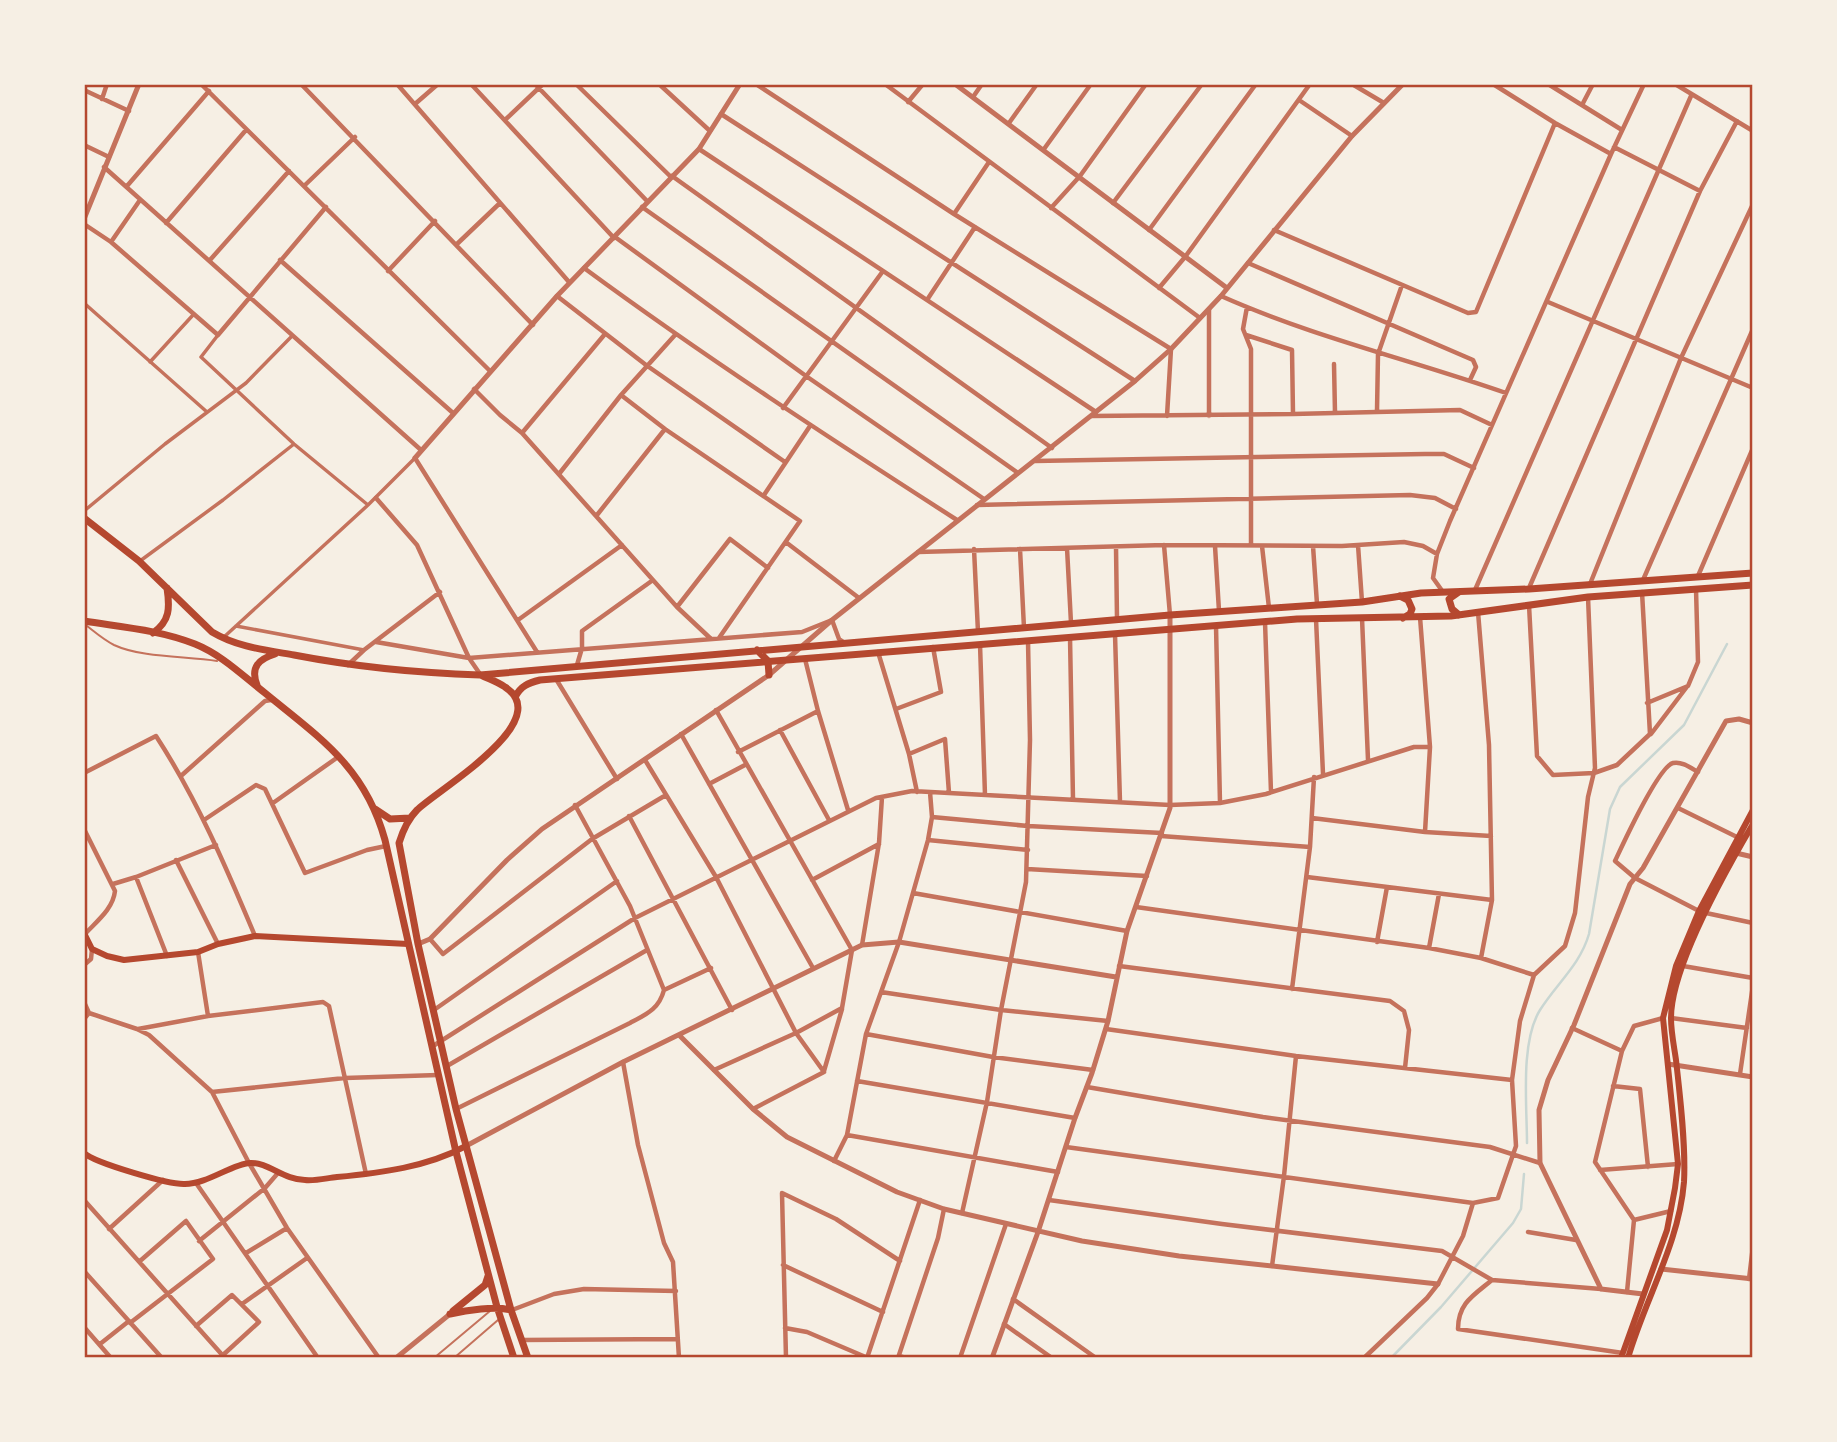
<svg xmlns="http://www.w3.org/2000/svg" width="1837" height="1442" viewBox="0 0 1837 1442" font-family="'Work Sans',sans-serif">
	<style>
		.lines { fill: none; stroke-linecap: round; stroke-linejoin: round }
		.stream { stroke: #c9d6d2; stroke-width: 2.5 }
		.service { stroke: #c5725c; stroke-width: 2 }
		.pedestrian { stroke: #c5725c; stroke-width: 3.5 }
		.minor { stroke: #c5725c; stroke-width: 4.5 }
		.tertiary { stroke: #c5725c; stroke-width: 5 }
		.secondary { stroke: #b5482f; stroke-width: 6 }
		.primary { stroke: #b5482f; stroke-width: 7 }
		.neatline { fill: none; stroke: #b5482f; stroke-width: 2.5 }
	</style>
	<rect width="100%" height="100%" fill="#f6efe4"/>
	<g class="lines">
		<!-- stream -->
		<path class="stream" d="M1527,1143C1527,1106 1520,1042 1540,1010C1557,983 1580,965 1589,934L1610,809L1620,787L1684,725L1727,644
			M1391,1358L1441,1307L1513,1223L1521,1209L1524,1174"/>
		<!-- service -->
		<path class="service" d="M87,626C96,633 104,640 114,645C142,658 186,656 217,661
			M434,1358L490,1311
			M454,1358L498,1320"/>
		<!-- pedestrian -->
		<path class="pedestrian" d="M84,303L207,412
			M218,335L201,357L294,444L368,505
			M150,362L193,315
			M84,511L165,444L246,383L292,336
			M140,561L223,500L294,444
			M236,626L364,650
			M224,637L368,505L415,458"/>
		<!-- minor -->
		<path class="minor" d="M201,84L490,371
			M301,84L533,325
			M397,84L569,282
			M471,84L614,238
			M535,84L647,201
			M576,84L671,177
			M659,84L710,131
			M756,84L954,214L1171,349L1167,416
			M885,84L1200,318
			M1352,84L1384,103
			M1493,84L1555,123L1611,154
			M1548,84L1622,130
			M1675,84L1753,131
			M84,90L129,111
			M973,97L982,84
			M102,99L107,84
			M1299,100L1352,136
			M908,102L923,84
			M415,104L438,84
			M1582,105L1593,84
			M721,114L1135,381
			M505,120L543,84
			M1009,123L1037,84
			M84,145L109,157
			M1614,147L1700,191
			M699,149L1096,412
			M1044,149L1091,84
			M104,167L421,450
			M672,176L1052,448
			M127,186L209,91
			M304,186L355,137
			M1113,203L1202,84
			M642,207L1018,473
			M1051,208L1080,176L1146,84
			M954,214L989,162
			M166,223L246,130
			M84,224L111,242L218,335L326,207
			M1149,230L1256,84
			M1274,230L1468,313L1476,312L1555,123
			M615,237L806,376L984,499
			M111,242L140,200
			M457,244L500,203
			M210,260L289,171
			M280,260L453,413
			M1248,263L1473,360L1476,367L1470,380
			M584,268C705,357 831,439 957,520
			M388,271L435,221
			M1159,288L1185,257L1310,84
			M557,296L646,365L785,462
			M1221,296C1313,337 1412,360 1506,393
			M927,300L975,227
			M1548,302L1753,388
			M1247,307L1243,329L1251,349V545
			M1209,309V416
			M1246,335L1292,350L1293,414L1460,410L1492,425
			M1334,364L1335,413
			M474,389L500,415L522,433L677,607L710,638
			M621,395L665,429L800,521L719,638
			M783,408L883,271
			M1377,411L1378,354L1402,285
			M1091,416L1293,414
			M522,433L605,334
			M415,458L537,652
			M1035,461L1425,454H1444L1474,468
			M559,474L621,395L675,335
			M764,495L810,426
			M376,498L417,545L469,658L480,674
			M977,505L1410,495L1435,498L1456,509
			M597,515L665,429
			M787,543L859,598
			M1164,545L1170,615
			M1358,545L1362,602
			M1215,546L1219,611
			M1262,546L1269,608
			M1313,546L1317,604
			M1116,547L1117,619
			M1067,548L1071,623
			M974,549L978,632
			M1020,549L1024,628
			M918,552L1164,545L1342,546L1404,542L1423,546L1437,554
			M1698,576L1753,448
			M1643,580L1753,329
			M1590,584L1681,358L1753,204
			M1529,588L1700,191L1737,121
			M1475,590L1691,96
			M1443,592L1433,578L1437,554L1450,521L1611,154L1644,84
			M1529,605L1537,756L1553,775L1594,773L1617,765L1650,734L1642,592
			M677,607L730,539L768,568
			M1478,612L1489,745L1492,900L1481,958
			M1420,617L1430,747L1425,832
			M1362,618L1368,760
			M1316,619L1323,774
			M518,620L622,545
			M1265,622L1271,792
			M1216,626L1220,803
			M1115,634L1120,802
			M1070,637L1073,799
			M376,642L469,658L802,632L832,620L839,639L845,643
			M980,644L985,795
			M878,652L909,754L917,792
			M805,659L818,711L848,810
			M348,665L364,650L440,592
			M577,665L582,648V631L653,580
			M556,679L617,779
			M1647,703L1688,686L1698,662L1696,589
			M896,709L941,692L933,647
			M780,730L829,820
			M681,734L813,968
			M1651,734L1686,688
			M738,752L818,711
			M909,754L945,739L949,793
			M645,760L716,877L796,1033L824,1072
			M1698,772C1691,768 1682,761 1673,763C1658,767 1623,844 1615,861L1635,878L1699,911
			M84,773L156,736C197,799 226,867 255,936
			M182,775L265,701L271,700
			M709,784L745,765
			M273,803L338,757
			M575,805L630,906L664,990
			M1678,808L1739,838
			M629,816L732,1010
			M932,817L1028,826L1162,833
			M1312,818L1425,832L1491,836
			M204,820L256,785L265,789L305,873L367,850L386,846
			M84,829L115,891C113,909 97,921 85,934
			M1161,836L1310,847
			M928,840L1028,850
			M176,860L218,944
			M1027,869L1147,876
			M136,877L167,956
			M1307,877L1492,900
			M812,880L879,844
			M113,884L136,877L216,845
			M913,893L1127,931
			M1136,907L1429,948L1481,958L1534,975
			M1706,913L1753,923
			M430,939L443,954L592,839L666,795
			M1377,942L1387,887
			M862,945L879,843L882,797
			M1429,948L1439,894
			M198,952L208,1016
			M84,965L91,959L92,949
			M1119,966L1390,1001L1404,1011L1409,1030L1405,1068
			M1683,966L1753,978
			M1292,989L1310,847L1314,777
			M881,992L1001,1010L1108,1021
			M84,1002L89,1013L137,1029L149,1035L212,1092L249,1163L287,1228L379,1358
			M434,1010L617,881
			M1671,1018L1747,1028
			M84,1019L89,1013
			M1572,1028L1622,1051L1595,1162L1634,1220L1627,1292
			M138,1029L208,1016L323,1002L329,1006L366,1174
			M1106,1029L1296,1056L1512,1080
			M866,1034L993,1057L1093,1070
			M433,1046L635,918L876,798L912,791L1170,805L1220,803L1266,794L1414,747H1430
			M1622,1051L1634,1026L1663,1018
			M623,1062L638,1145L664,1243L673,1262L679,1358
			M447,1066L647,950
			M714,1070L796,1033L842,1008L852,950L716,710
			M824,1071L842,1009
			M1740,1074L1753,985
			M857,1081L1075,1118
			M1613,1086L1640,1089L1648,1167
			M1087,1087L1263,1117L1490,1147L1540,1163
			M212,1092L345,1078L438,1075
			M456,1109L630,1023C647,1014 659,1009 664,990L711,968
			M753,1109L824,1072
			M847,1135L1058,1172
			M1066,1147L1473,1203
			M834,1161L847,1135L866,1034L899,942L928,840L932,817L930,792
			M1600,1170L1678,1164
			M196,1183L318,1358
			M84,1200L225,1358
			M1049,1200L1222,1224L1442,1251L1492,1280L1601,1289
			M962,1213L987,1102L1001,1010L1026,882L1030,740L1028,641
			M1634,1220L1671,1211
			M109,1229L163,1180
			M1528,1232L1576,1240
			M199,1241L265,1188L278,1173
			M246,1253L287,1228
			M783,1265L883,1312
			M1272,1266L1284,1176L1296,1056
			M84,1271L162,1358
			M1749,1279L1753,1246
			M1492,1280C1474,1295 1458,1303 1458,1329L1623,1353
			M1013,1299L1096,1358
			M242,1304L307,1258
			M512,1310L554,1294L584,1289L676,1291
			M130,1323L213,1259L186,1221L140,1261
			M1004,1324L1052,1358
			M196,1326L232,1295L259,1322L223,1355
			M84,1327L111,1358
			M785,1328L807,1332L868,1358
			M522,1340L677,1339
			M100,1344L129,1321
			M899,1356L906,1358
			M786,1358L782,1193L836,1219L900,1261
			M867,1358L920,1200
			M898,1358L938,1238L944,1209
			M960,1358L1006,1224
			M1364,1358L1427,1298L1438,1284L1463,1236L1473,1203L1498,1198L1516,1146L1512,1080L1520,1021L1534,975L1565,946L1575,913L1588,797L1595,768L1588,597"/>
		<!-- tertiary -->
		<path class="tertiary" d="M955,84L1227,288
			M84,219L139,84
			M415,458L557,296L699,149L740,84
			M1736,853L1753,857
			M418,944L430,939L507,860L542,829L769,675L832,620L1135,381L1171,349L1221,296L1352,136L1403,84
			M679,1035L753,1109L787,1137L897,1192L944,1209L1082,1241L1179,1256L1438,1284
			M1668,1064L1753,1077
			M466,1146L623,1062L862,945L899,942L1116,977
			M1661,1269L1753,1279
			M1643,1294L1601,1289L1540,1163L1539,1110L1548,1080L1574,1025L1630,884L1643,868L1726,721L1739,719L1753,723
			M396,1358L450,1314
			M992,1358L1038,1232L1075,1118L1092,1073L1108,1021L1127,931L1170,808V615"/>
		<!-- secondary -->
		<path class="secondary" d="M84,933L92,949L107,956L124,960L198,952L218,944L255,936L408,944
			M84,1153C95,1163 170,1185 185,1184C207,1184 232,1164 250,1163C268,1162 284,1180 305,1180C316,1181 327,1178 337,1177C381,1173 427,1167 466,1146
			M1621,1358L1667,1230L1675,1188L1678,1164L1663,1018L1676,966L1699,911L1753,810
			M1628,1358C1645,1299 1679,1244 1684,1182C1686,1147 1680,1095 1676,1060C1674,1046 1671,1032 1671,1018C1671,966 1726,870 1753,824"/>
		<!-- primary -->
		<path class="primary" d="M84,518L139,561L212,632C237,647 265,650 294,655C356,667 417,673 480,675L1170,615L1362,602L1421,593L1529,589L1753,573
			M1400,596L1408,600L1412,609L1410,614L1403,618
			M1459,615L1452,609L1449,599L1459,592
			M84,621C121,627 160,630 195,644C222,655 242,675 265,693C320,738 365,767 385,840L456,1152L497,1307L514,1358
			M153,633C170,621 170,608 167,588
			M757,650L768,661L769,675
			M481,675C489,679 498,682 505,687C557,721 437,790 417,810C408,819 403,830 399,843L418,944L456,1109L511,1310L528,1358
			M257,685C250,667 259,659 275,654
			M515,697C521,686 528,683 540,680L1297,619L1451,616L1588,597L1753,585
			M375,809L390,819L410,818
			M453,1311L485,1285L488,1276
			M450,1314C467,1310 495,1306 511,1310"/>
	</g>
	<!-- border -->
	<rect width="1837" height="1442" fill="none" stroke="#f6efe4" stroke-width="172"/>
	<rect x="86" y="86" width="1665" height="1270" class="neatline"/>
</svg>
